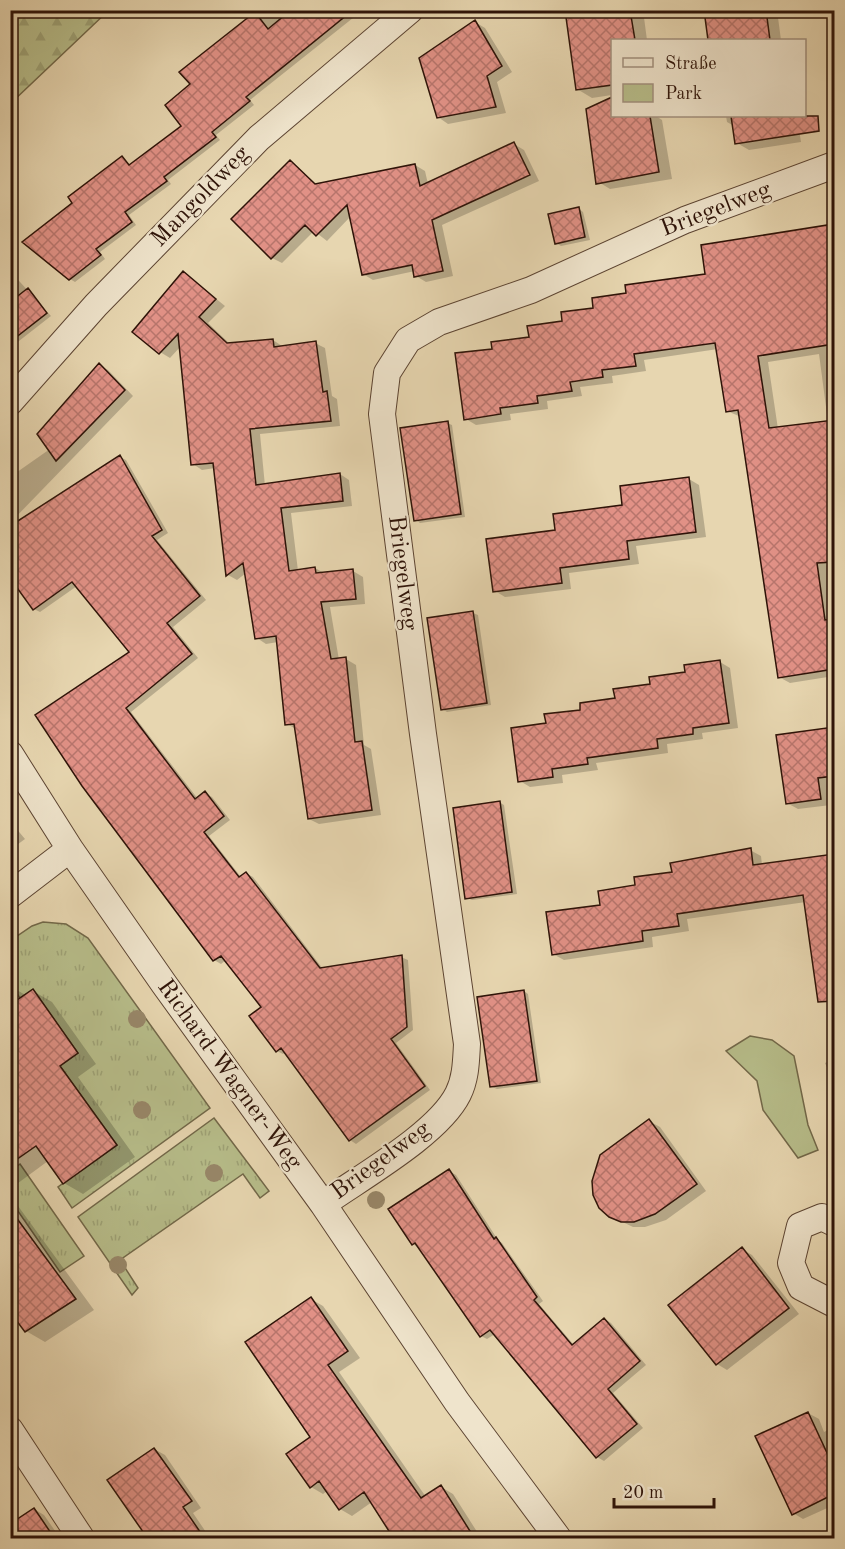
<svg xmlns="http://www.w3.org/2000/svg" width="845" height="1549" viewBox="0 0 845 1549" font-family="'Old Standard TT',serif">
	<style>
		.grass { fill: url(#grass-tufts); stroke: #726849; stroke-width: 1.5 }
		.forest { fill: url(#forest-firs); stroke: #726849; stroke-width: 1.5 }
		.green { fill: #b7bd8a; stroke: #726849; stroke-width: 1.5 }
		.shadow { fill: #0003; fill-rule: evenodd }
		.building { fill: url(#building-cross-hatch); stroke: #2e1308; stroke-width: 1.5 }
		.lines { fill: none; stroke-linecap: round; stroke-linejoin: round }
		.street-casing { stroke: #5c4432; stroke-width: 28 }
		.street { stroke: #efe4cc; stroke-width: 26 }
		.tree { fill: #988769 }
		.labels { text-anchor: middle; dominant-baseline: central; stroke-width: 4.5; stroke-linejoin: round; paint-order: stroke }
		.street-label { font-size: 24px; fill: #2e1308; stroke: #efe4cc }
	</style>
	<defs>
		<pattern id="grass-tufts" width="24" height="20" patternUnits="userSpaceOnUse" patternTransform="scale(1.5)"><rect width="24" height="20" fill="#b7bd8a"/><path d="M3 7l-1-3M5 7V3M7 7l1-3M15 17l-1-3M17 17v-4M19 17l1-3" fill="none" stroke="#9ea276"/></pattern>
		<pattern id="forest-firs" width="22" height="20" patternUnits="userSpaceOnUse" patternTransform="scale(1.5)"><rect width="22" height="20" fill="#b7bd8a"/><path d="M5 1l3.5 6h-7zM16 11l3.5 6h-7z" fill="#9ea276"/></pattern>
		<pattern id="building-cross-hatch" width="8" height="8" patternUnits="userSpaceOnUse" patternTransform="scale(1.5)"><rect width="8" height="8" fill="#e19186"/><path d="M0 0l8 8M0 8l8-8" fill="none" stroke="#b7756c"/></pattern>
	</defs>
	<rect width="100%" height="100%" fill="#e7d6b0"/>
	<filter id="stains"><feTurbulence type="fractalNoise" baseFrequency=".00333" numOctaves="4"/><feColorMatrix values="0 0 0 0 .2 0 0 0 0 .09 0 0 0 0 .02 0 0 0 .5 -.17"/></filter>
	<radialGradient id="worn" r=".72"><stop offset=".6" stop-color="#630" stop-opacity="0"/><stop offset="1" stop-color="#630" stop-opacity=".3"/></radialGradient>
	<!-- grass -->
	<path class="grass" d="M43,922L66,924L88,938L210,1108L72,1208L58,1187L117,1145L60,1066L78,1053L33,990L20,998L11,985L10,941L32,926Z
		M214,1118L269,1191L260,1198L243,1174L120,1260L138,1288L132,1295L78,1217Z
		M20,1164L84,1256L60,1272L11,1201V1171Z"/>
	<!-- forest -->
	<path class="forest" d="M11,10H108V11L11,103Z"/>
	<!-- green -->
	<path class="green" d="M750,1036L772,1040L794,1056L808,1125L818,1150L798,1158L763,1110L757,1081L726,1051Z"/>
	<!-- shadow -->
	<path class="shadow" d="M258,10H363L250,100L254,105L216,135L220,140L168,180L171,184L129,215L136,225L100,252L105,259L75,282L70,279L74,203L122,158L131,166L184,126L192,85L182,72Z
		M565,10H643L647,40H612V95L592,98L577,89Z
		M706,10H777L781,40H709Z
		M475,22L485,28L512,72L497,82L506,113L448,124L438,117Z
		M612,99V116H656L662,120L672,179L610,189L597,181L588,110Z
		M726,116H797L801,142L749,150L737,143L734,126L727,122Z
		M514,144L524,150L539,181L442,225L453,276L426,282L416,276L415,271L373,280L363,274L351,216L327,241L314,231L282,263L272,258L233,219L290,162L318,185L415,165L425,171L428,184Z
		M832,201H834V558L826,559L834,620V676L790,683L779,677L741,417L727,411L718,349L644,360L646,371L612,376L613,383L580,387L582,396L547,401L548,409L510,414L511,420L476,425L466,419L494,350L531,338L627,294L707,275L833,226ZM819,354L828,422L778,429L768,362Z
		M579,209L583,212L590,240L561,246L556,243Z
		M10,271L51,316L10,348Z
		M183,272L225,306L208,323L230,344L273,340L282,346L315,343L325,348L332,396L337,399L340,426L260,434L265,486L340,474L349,480L352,506L291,513L298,571L315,568L324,573L353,571L363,577L365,604L330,607L339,660L346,659L356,665L364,745L371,749L381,815L319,824L309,819L296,729L287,724L278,642L266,644L257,638L246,573L237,580L228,575L215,468L202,470L193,464L181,346L170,358L160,352Z
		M99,365L108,370L133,396L10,523V477L50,449Z
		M447,423L452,425L465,517L420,523L416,520Z
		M120,457L126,460L168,533L157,540L206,600L173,627L198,658L131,712L198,799L205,793L212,797L230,820L209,836L241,877L246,873L253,877L323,969L401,957L408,960L413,1030L396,1043L430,1090L356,1144L350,1140L286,1052L283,1054L277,1051L263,1008L226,960L221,964L214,960L83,785L131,653L77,586L40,612L34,609Z
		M689,479L699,485L706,537L636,546L639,564L569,573L571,589L505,597L495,591L557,531Z
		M473,613L478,615L491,705L447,712L442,709Z
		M720,662L730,668L738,728L702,733L703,739L667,744L668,753L596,763L598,770L562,775L563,783L530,787L520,781L548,724Z
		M834,728V783L828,784L831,805L798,809L787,803L778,736Z
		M499,802L504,805L517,894L472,900L467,898Z
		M10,821L25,839L10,850Z
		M750,850L761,856L762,865L834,856V958L823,959L806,902L687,919L689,931L652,937L653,947L564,960L553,954L602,906L637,886Z
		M10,986L27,996L33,991L52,1002L96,1064L78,1077L135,1157L83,1194L64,1183L48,1161L10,1189Z
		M524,991L528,994L541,1083L497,1089L492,1087Z
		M834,1059V1083L825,1063Z
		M649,1121L660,1127L706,1191L666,1220L645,1227H633L610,1216Z
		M449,1171L456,1175L498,1240L502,1243L543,1301L539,1304L574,1345L605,1319L611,1323L646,1365L613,1393L643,1428L604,1461L597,1457L495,1334L487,1339L481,1336L419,1248L413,1244Z
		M10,1195L94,1310L45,1342L26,1331L10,1310Z
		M742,1249L752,1255L799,1314L727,1370L717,1364Z
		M311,1299L323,1306L360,1358L339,1372L426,1497L441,1487L453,1494L481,1538H395L372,1502L352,1516L340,1509L327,1491L323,1494L311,1487Z
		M808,1413L819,1419L824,1432L834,1427V1505L803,1519L793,1513Z
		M154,1449L165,1455L201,1508L193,1513L210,1538H141L147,1535Z
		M34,1509L44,1515L60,1538H10Z
		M730,1535L735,1538H725Z"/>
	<!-- building -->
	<path class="building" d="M291,10H353L246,97L250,101L212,132L216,137L164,177L167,181L125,212L132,222L96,249L101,255L69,280L22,242L72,203L68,197L122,156L129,165L181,126L165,105L190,84L179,72L255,12L268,29Z
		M565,10H630L635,40H612V85L576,90Z
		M704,10H766L770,40H708Z
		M475,20L502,66L487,76L496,107L437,118L419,58Z
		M612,97V116H650L659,172L596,184L586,109Z
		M731,116H818L819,131L735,144Z
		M514,142L530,175L432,220L443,271L414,277L412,265L362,275L347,205L316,236L305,225L271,259L231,219L290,160L315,184L415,164L420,186Z
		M579,207L585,237L555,244L548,214Z
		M834,224V344L758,356L769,428L834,420V562L817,563L825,620L834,619V669L778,678L738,410L726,412L715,343L634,354L636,366L602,370L603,377L570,382L572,391L537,396L538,403L500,408L501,414L464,420L455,353L492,349L491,342L529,337L527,326L562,321L561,312L593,308L592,298L626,293L625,285L705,274L701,245Z
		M183,271L216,299L199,317L227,343L273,339L274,347L316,341L323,392L327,391L331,421L250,429L256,485L340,473L343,501L281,508L289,571L315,567L316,573L353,569L356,599L321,602L331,659L346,657L355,742L362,741L372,810L308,819L294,724L285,725L276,636L255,639L243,563L226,576L213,463L191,465L178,334L159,354L132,332Z
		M28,288L47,313L10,342V302Z
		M99,363L125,390L56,461L37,434Z
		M448,421L461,514L414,521L400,428Z
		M120,455L162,530L152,536L200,596L167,623L192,654L126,708L195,799L205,791L224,816L204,832L239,877L246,872L320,968L402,955L407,1027L391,1039L425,1086L349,1141L281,1048L276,1052L249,1016L261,1007L221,956L213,961L82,786L35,715L129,652L72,582L33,610L10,578V526Z
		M689,477L696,532L627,541L629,559L560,568L562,583L493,592L486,539L555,530L553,514L622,505L620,486Z
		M473,611L487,703L441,710L427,618Z
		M720,660L729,723L693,728V734L657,739L658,748L587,758L588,764L552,769L553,777L518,782L511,728L546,723L544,714L580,710V703L615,698L613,689L650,684L649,677L685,672L684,665Z
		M834,727V776L818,778L821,799L786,804L776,735Z
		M500,801L512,892L465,899L453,808Z
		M751,848L753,865L834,854V1001L818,1002L803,895L677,914L679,926L642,931L643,941L552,955L546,912L600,905L598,891L635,885L634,877L672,872L670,863Z
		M33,989L78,1053L60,1066L117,1145L63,1184L36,1146L10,1164V1005Z
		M524,990L537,1081L490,1087L477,997Z
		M649,1119L697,1184L655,1214L634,1222H621L609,1217L599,1208L593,1195L592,1181L600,1155Z
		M449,1169L494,1239L496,1237L537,1297L534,1300L572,1345L604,1318L640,1361L608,1389L637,1424L596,1458L490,1330L480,1337L415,1243L412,1245L388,1209Z
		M10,1209L76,1299L25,1332L10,1312Z
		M742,1247L789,1308L716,1365L668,1305Z
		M311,1297L348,1351L328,1365L421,1498L441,1485L475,1539H394L364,1492L339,1510L319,1481L310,1488L286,1454L310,1437L245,1342Z
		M808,1412L834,1468V1494L792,1515L755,1436Z
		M154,1448L192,1501L183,1507L205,1539H148L107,1480Z
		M34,1508L55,1539H10V1524Z"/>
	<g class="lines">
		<defs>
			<path id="street" d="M10,402L96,305L259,138L410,10
				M10,754L70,849L164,984L323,1204L457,1402L558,1538
				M10,895L70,849
				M323,1204C361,1177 438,1134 458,1094C466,1078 466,1061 467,1044L423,734L382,414L387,373L408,340L439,322L531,290L685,220L834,165
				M834,1223L822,1217L800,1226L791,1263L801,1287L834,1304
				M10,1430L81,1538"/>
		</defs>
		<!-- street casing -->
		<use href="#street" class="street-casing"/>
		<!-- street -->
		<use href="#street" class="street"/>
	</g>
	<!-- trees -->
	<g class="tree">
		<circle cx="137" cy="1019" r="9"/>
		<circle cx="142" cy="1110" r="9"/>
		<circle cx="214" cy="1173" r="9"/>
		<circle cx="376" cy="1200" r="9"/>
		<circle cx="118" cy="1265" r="9"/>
	</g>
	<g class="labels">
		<!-- street labels -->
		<g class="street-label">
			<text transform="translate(201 197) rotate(-46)">Mangoldweg</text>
			<text transform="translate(716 210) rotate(-21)">Briegelweg</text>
			<text transform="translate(402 573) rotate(83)">Briegelweg</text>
			<text transform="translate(229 1075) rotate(54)">Richard-Wagner-Weg</text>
			<text transform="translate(381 1161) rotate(-36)">Briegelweg</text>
		</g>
	</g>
	<!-- margin -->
	<rect width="845" height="1549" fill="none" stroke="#e7d6b0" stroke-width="36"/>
	<rect x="12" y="12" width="821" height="1525" fill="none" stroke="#2e1308" stroke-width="3"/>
	<rect x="18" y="18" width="809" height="1513" fill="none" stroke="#2e1308" stroke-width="1.5"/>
	<!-- legend -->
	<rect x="611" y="39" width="195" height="78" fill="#efe4cc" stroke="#a2907e" stroke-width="1.5"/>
	<rect x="623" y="58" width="30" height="9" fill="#efe4cc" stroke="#a2907e" stroke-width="1.5"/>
	<text x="665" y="69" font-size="18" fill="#2e1308">Straße</text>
	<rect x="623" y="84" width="30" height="18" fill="#b7bd8a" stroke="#a2907e" stroke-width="1.5"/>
	<text x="665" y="99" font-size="18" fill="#2e1308">Park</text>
	<!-- scale -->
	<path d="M614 1498v9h100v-9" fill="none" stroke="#2e1308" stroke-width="3"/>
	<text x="623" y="1498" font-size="18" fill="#2e1308" stroke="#efe4cc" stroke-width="4.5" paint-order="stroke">20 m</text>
	<rect width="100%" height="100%" filter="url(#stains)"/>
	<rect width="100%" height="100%" fill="url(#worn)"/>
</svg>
